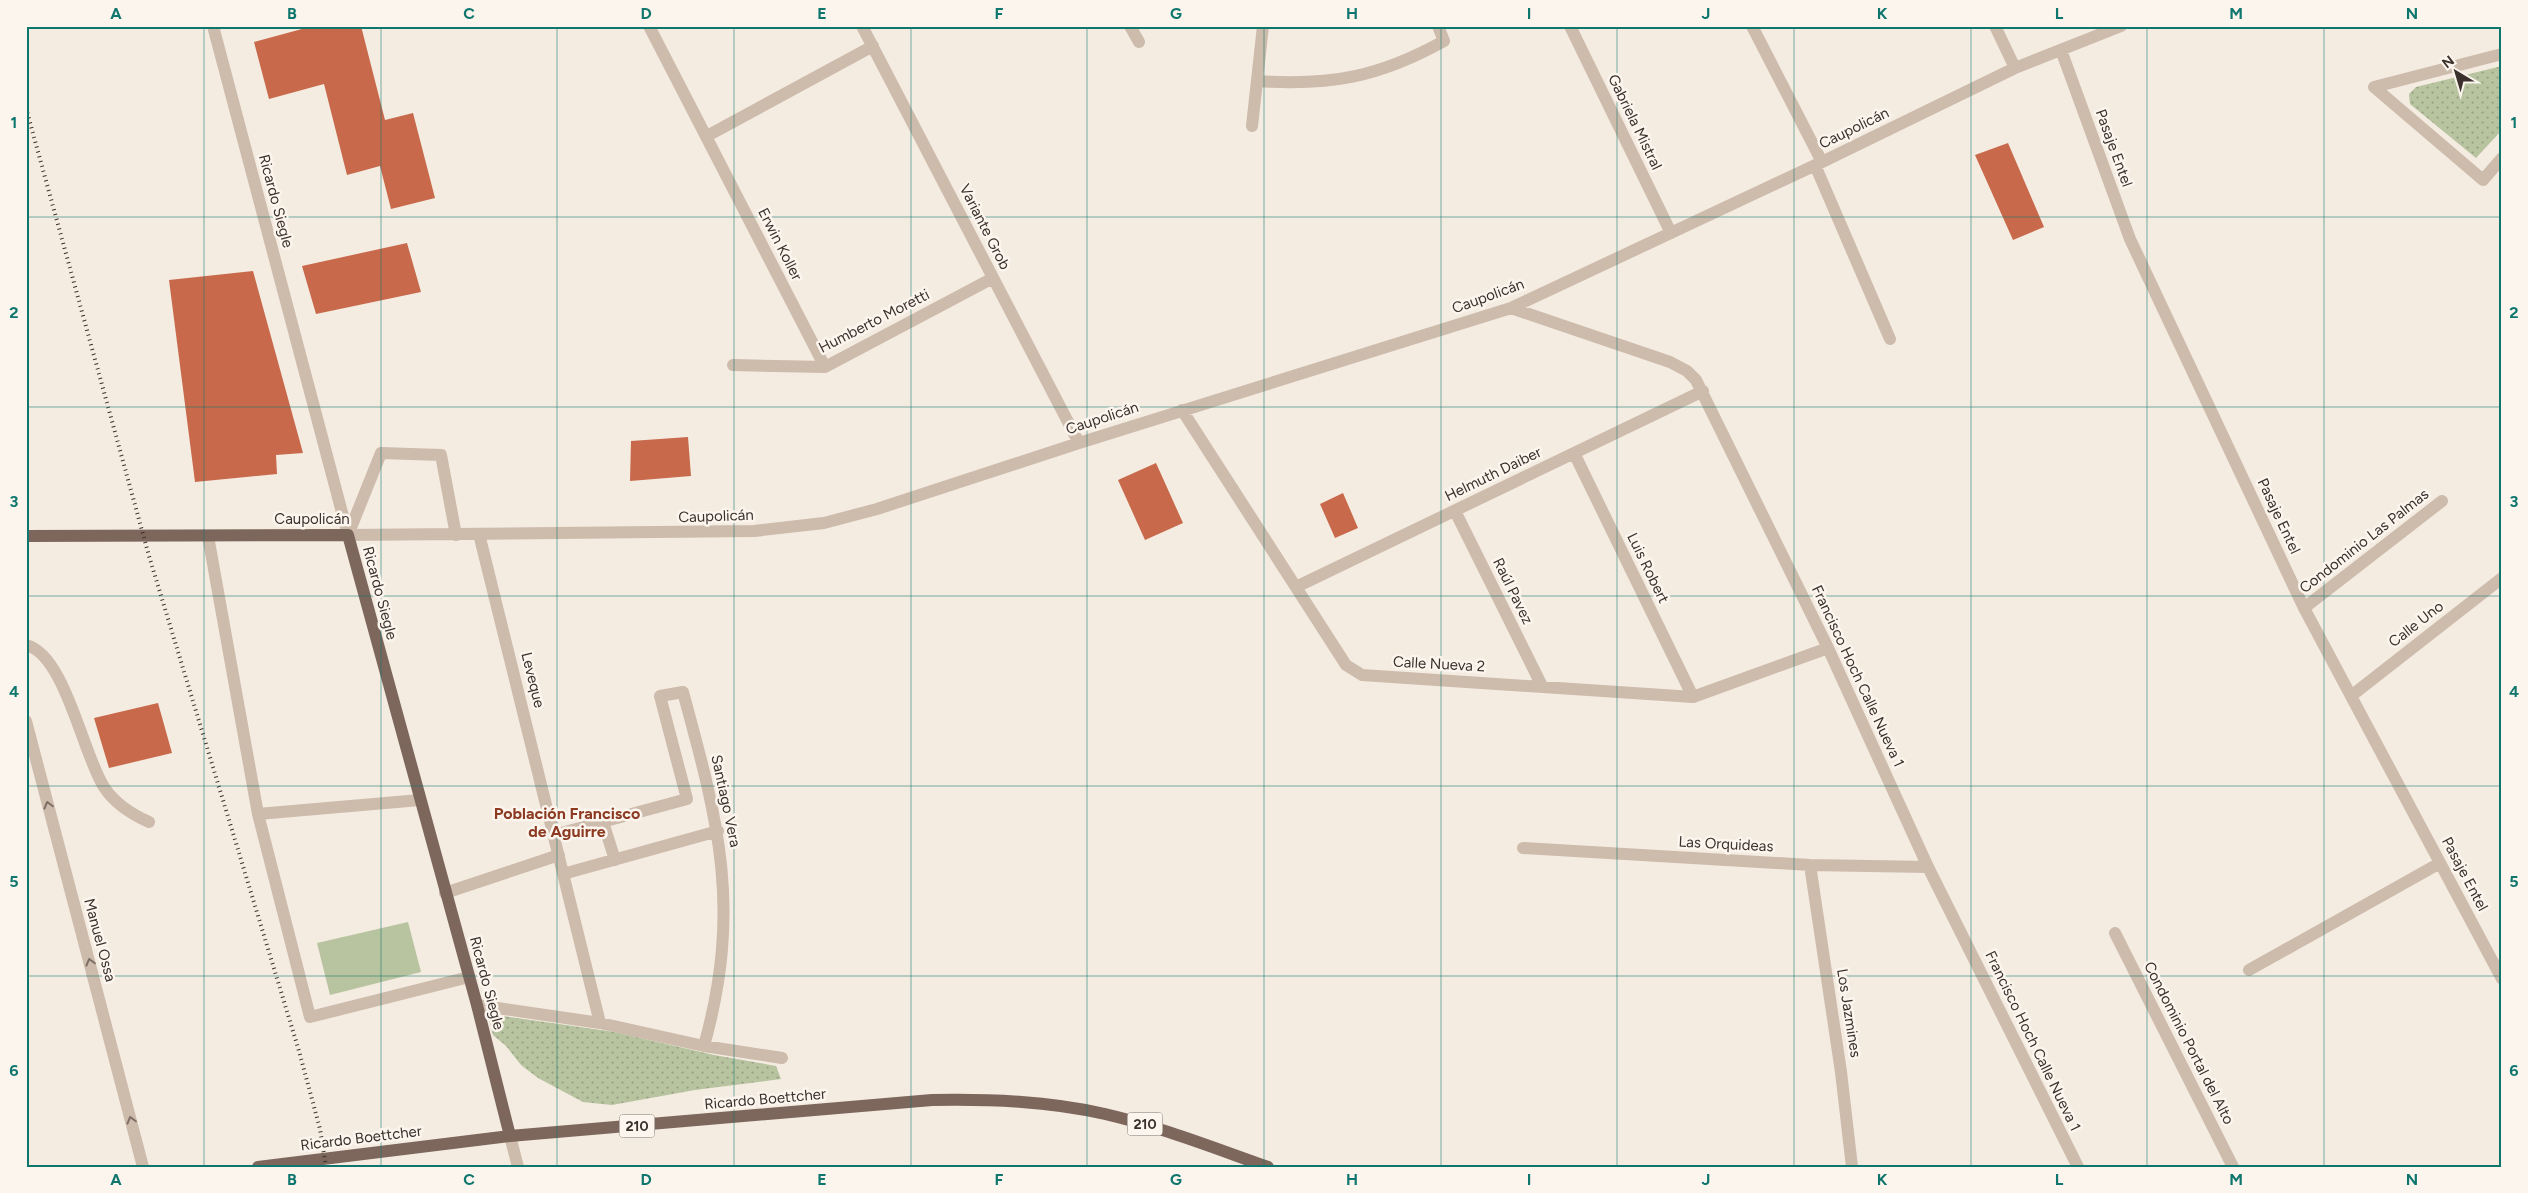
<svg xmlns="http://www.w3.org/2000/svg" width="2528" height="1193" viewBox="0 0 2528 1193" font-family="Figtree,sans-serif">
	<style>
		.grass { fill: url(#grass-dots) }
		.park { fill: #b8c4a0 }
		.building { fill: #c8694b }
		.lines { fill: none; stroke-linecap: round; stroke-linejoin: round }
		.minor { stroke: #cdbbac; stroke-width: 12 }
		.major { stroke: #7d675c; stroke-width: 12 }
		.rail { stroke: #3b302b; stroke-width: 4; stroke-dasharray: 1 4; stroke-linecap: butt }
		.oneway { stroke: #7d6f65 }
		.grid { fill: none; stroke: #0f766e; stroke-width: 1; stroke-opacity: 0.55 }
		.labels { text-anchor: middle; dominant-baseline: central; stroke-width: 5; stroke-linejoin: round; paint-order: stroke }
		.shield { fill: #fbf5ee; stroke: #756b66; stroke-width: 1 }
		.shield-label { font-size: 14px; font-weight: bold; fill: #3b302b }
		.street-label { font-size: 15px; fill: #3b302b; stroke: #fbf5ee }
		.neighbourhood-label { font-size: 16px; font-weight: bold; fill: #8c3b22; stroke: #fbf5ee }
		.neatline { fill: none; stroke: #0f766e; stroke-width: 2 }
		.grid-label { font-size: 16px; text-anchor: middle; font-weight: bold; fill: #0f766e }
	</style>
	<defs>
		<pattern id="grass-dots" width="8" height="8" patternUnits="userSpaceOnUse" patternTransform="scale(1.25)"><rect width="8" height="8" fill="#b8c4a0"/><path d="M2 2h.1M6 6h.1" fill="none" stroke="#97a083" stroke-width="1.8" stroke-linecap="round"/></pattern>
	</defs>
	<rect width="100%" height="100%" fill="#f4ebe1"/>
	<!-- grass -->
	<path class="grass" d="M2502,66V130L2476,158L2410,104L2409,94L2416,87Z
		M488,1014L615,1032L714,1055L776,1066L781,1079L695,1090L612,1105L583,1102L538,1078L521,1065L506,1046L493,1035Z"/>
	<!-- park -->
	<path class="park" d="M408,922L421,972L330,995L317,943Z"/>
	<!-- building -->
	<path class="building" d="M313,26H361L385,120L413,113L435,198L391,209L380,166L347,175L324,84L269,99L254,42Z
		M2008,143L2044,227L2013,240L1975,155Z
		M407,243L421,292L316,314L302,266Z
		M253,271L303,453L276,455L277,474L195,482L169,280Z
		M688,437L691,476L630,481L631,441Z
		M1156,463L1183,523L1145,540L1118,480Z
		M1343,493L1358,528L1335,538L1320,504Z
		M158,703L172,753L109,768L94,718Z"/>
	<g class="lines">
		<!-- minor -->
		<path class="minor" d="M213,26L348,535
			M649,26L825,367
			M862,26L1079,443
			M1130,26L1139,42
			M1570,26L1671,233
			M1752,26L1822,162
			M1995,26L2015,68
			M2061,50L2130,239L2304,608L2502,979
			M2502,54L2374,87L2483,180L2502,158
			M1257,81C1331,86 1379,77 1444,41L1438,26
			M1252,126L1263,26
			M707,136L873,46
			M1815,165L1890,339
			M1511,308L1670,362L1687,371L1696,380L1828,648L1928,867L2078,1167
			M733,365L825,367L993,278
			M1182,410L1346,665L1362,675L1693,697L1828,648
			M1574,453L1693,697
			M1455,511L1542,686
			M479,534L600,1023
			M348,535L754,531L824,523L877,509L1079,443L1511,308L1822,162L2015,68L2121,26
			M348,535L381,453L441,455L456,535
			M208,536L258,814L310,1017L469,977
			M1296,587L1703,391
			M2304,608L2442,501
			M26,645C65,654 83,755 104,787C115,804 131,814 149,822
			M2351,696L2502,578
			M26,721L143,1167
			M258,814L420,800
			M603,822L615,860
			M554,835L687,799L660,696L683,692C719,824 742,909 704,1046
			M1523,848L1810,865L1928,867
			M1810,865L1841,1072L1852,1167
			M563,874L718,831
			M445,893L559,855
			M2115,933L2233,1167
			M2249,970L2440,863
			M477,1005L600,1023L704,1046L782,1058
			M510,1136L518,1167"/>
		<!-- major -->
		<path class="major" d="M26,536L348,535L477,1005L510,1136
			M258,1167L510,1136L932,1100C990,1099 1048,1101 1105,1114C1161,1127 1214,1148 1268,1167"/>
		<!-- rail -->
		<path class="rail" d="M26,108L149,556L299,1051L320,1129L326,1167"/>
	</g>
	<!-- one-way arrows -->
	<defs><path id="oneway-chevron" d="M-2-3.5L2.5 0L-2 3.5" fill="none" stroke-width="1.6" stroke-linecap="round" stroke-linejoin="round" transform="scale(1.25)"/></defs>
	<g class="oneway">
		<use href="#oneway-chevron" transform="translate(48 805) rotate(-105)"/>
		<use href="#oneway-chevron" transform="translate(90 962) rotate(-105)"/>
		<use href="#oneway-chevron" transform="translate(131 1120) rotate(-105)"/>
	</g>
	<!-- grid -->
	<path class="grid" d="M204,26V1167M381,26V1167M557,26V1167M734,26V1167M911,26V1167M1087,26V1167M1264,26V1167M1441,26V1167M1617,26V1167M1794,26V1167M1971,26V1167M2147,26V1167M2324,26V1167M26,217H2502M26,407H2502M26,596H2502M26,786H2502M26,976H2502"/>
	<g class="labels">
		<!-- shield labels -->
		<g class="shield">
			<rect x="1127.5" y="1112.5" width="35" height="23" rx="4"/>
			<rect x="619.5" y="1114.5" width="35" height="23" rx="4"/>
		</g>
		<g class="shield-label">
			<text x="1145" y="1124">210</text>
			<text x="637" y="1126">210</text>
		</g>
		<!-- street labels -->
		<g class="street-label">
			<text transform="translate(1635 122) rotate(64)">Gabriela Mistral</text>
			<text transform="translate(1854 128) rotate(-26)">Caupolicán</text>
			<text transform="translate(2114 148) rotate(70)">Pasaje Entel</text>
			<text transform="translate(276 201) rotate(75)">Ricardo Siegle</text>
			<text transform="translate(985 227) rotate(63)">Variante Grob</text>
			<text transform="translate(780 244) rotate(63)">Erwin Koller</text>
			<text transform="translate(1488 296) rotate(-20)">Caupolicán</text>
			<text transform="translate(874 321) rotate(-27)">Humberto Moretti</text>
			<text transform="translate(1102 418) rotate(-18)">Caupolicán</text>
			<text transform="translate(1493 474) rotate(-26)">Helmuth Daiber</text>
			<text transform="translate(716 516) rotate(-2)">Caupolicán</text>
			<text transform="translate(2279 516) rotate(65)">Pasaje Entel</text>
			<text x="312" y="519">Caupolicán</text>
			<text transform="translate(2364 541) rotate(-38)">Condominio Las Palmas</text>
			<text transform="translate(1648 568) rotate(64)">Luis Robert</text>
			<text transform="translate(1513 591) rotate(64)">Raúl Pavez</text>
			<text transform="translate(380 593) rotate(75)">Ricardo Siegle</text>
			<text transform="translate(2416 624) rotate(-38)">Calle Uno</text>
			<text transform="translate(1439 664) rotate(3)">Calle Nueva 2</text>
			<text transform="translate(1858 676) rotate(65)">Francisco Hoch Calle Nueva 1</text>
			<text transform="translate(533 680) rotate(76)">Leveque</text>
			<text transform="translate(726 801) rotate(78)">Santiago Vera</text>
			<text transform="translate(1726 844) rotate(3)">Las Orquideas</text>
			<text transform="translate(2465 874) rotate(62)">Pasaje Entel</text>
			<text transform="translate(100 940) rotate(75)">Manuel Ossa</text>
			<text transform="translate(487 983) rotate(75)">Ricardo Siegle</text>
			<text transform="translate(1849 1013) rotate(81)">Los Jazmines</text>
			<text transform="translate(2033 1041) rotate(64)">Francisco Hoch Calle Nueva 1</text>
			<text transform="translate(2189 1043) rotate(63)">Condominio Portal del Alto</text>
			<text transform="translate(765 1099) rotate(-5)">Ricardo Boettcher</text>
			<text transform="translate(361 1138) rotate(-7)">Ricardo Boettcher</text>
		</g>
		<!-- neighbourhood labels -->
		<g class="neighbourhood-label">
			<text x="567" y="813">Población Francisco<tspan x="567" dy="18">de Aguirre</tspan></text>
		</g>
	</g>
	<!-- border -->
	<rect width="2528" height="1193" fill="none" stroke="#fbf5ee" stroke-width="55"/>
	<!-- north arrow -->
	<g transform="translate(2456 72) rotate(322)" stroke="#fbf5ee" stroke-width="4" paint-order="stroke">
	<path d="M0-4L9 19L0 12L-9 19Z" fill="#3b302b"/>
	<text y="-8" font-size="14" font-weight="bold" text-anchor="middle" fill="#3b302b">N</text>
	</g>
	<rect x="28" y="28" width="2472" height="1138" class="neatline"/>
	<g class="grid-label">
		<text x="116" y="19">A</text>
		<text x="292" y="19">B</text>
		<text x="469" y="19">C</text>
		<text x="646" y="19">D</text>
		<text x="822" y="19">E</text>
		<text x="999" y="19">F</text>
		<text x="1176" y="19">G</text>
		<text x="1352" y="19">H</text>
		<text x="1529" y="19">I</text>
		<text x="1706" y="19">J</text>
		<text x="1882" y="19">K</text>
		<text x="2059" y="19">L</text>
		<text x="2236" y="19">M</text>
		<text x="2412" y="19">N</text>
		<text x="14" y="128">1</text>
		<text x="2514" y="128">1</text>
		<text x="14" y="318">2</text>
		<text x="2514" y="318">2</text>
		<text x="14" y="507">3</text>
		<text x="2514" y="507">3</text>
		<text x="14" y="697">4</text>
		<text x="2514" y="697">4</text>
		<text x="14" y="887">5</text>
		<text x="2514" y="887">5</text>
		<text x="14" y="1076">6</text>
		<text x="2514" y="1076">6</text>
		<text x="116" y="1185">A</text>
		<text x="292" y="1185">B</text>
		<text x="469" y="1185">C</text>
		<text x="646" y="1185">D</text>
		<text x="822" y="1185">E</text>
		<text x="999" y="1185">F</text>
		<text x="1176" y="1185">G</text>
		<text x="1352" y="1185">H</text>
		<text x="1529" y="1185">I</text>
		<text x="1706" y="1185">J</text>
		<text x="1882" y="1185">K</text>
		<text x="2059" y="1185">L</text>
		<text x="2236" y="1185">M</text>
		<text x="2412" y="1185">N</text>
	</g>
</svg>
